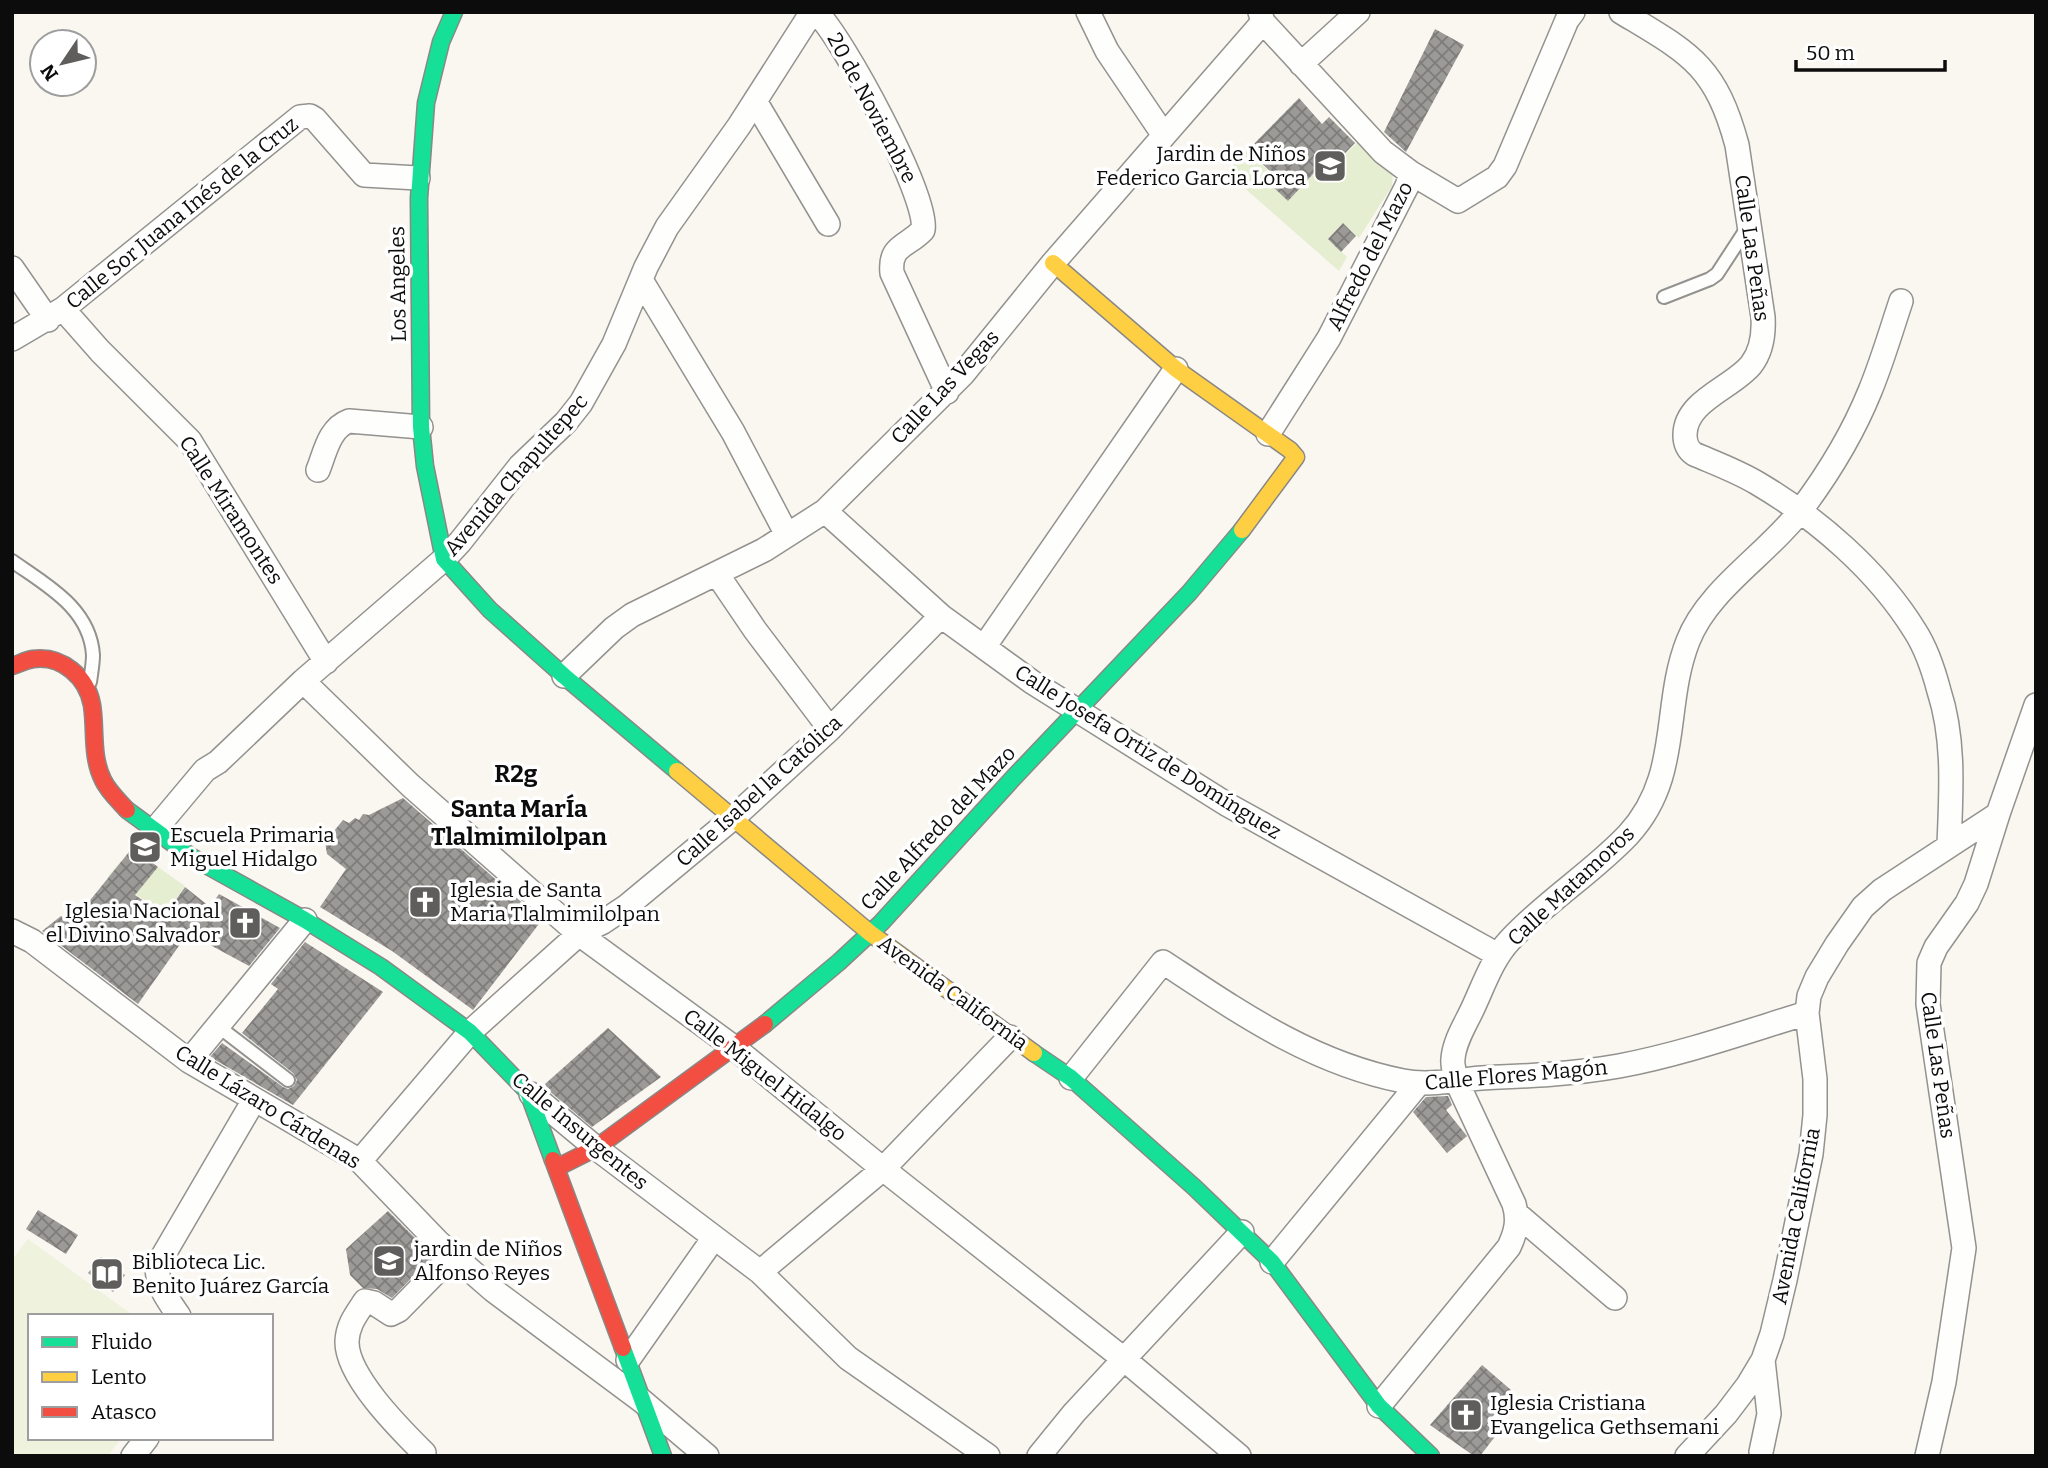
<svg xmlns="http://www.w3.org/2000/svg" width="2048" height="1468" viewBox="0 0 2048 1468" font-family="Bitter,serif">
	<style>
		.park { fill: #e6eed2 }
		.pitch { fill: #eff2dc }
		.building { fill: url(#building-cross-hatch) }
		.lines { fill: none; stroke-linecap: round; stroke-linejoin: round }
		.lane-casing { stroke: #93928f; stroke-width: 16 }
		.street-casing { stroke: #93928f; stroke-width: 26 }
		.fast-casing { stroke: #8a8886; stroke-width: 19 }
		.slow-casing { stroke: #8a8886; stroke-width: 19 }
		.jam-casing { stroke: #8a8886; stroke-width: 19 }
		.lane { stroke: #fefefd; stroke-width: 12 }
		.street { stroke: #fefefd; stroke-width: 23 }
		.fast { stroke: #16e098; stroke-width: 16 }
		.slow { stroke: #ffcf43; stroke-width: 16 }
		.jam { stroke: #f24e42; stroke-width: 16 }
		.labels { text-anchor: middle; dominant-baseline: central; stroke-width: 7; stroke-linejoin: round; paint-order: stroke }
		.street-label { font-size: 21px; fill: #0c0c0c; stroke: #fff }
		.poi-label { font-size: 21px; fill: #0c0c0c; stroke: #fff; text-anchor: start }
		.quarter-label { font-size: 24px; font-weight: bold; fill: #0c0c0c; stroke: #fff }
	</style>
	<defs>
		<pattern id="building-cross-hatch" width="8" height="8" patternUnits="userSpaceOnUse" patternTransform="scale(1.75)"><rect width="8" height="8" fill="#9c9a97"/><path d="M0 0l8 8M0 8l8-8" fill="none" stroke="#7e7c7a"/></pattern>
	</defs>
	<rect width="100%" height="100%" fill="#faf7f1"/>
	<!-- park -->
	<path class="park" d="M1360,140L1393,173L1392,186L1359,238L1343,223L1328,239L1347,257L1339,271L1226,172L1248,150L1276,179L1288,201L1313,174L1320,178Z
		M121,861L148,879L158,867L185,886L165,914L108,876Z"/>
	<!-- pitch -->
	<path class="pitch" d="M28,1239L134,1316H30V1438H121L108,1456H12V1260Z"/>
	<!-- building -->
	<path class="building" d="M1435,29L1464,45L1406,152L1384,132Z
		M1299,98L1322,124L1329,117L1355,143L1320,179L1314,173L1288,201L1271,185L1277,178L1248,150Z
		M1343,223L1356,236L1341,252L1328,239Z
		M403,798L542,920L473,1010L392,951L320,907L346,869L327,854L325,842L343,820L349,823L355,818L359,820L363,814L369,815Z
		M137,842L149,851L145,857L158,867L135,895L165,915L185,887L210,907L219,894L280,928L249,966L188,933L138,1004L42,931L61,916L71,924Z
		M305,942L383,992L293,1105L210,1057L222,1043L283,1087L288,1089L294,1086L297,1080L293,1073L242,1033L278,989L271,984Z
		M608,1028L661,1077L592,1127L548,1090L545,1084Z
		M1448,1096L1452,1105L1446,1110L1467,1136L1447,1153L1413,1112L1426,1097Z
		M38,1210L78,1235L66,1254L26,1229Z
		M388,1211L433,1256L392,1298L377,1289L363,1288L350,1275L346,1249Z
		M101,1257L125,1275L113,1292L88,1273Z
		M1482,1365L1511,1390L1487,1425L1497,1434L1480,1456H1474L1430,1425Z"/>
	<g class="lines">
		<defs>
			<path id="lane" d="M1664,297L1710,279L1717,274L1747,228
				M12,561C46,585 90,608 93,655C93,664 91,674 90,682
				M219,1027L288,1080"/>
			<path id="street" d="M816,12C842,36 929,197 923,230C907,247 889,245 892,273L947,392
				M1088,12L1107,51L1163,134
				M1260,12L1263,22L1383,152L1411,173L1458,201L1497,177L1505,166L1567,20L1573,12
				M1621,12C1689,53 1715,64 1737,145L1763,317C1764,334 1762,351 1751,365C1732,388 1685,401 1685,435C1685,443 1687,449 1694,454C1715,463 1737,471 1757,483C1818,519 1878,571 1915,631C1926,648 1934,672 1939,691C1955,740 1951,794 1949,845
				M1301,64L1358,12
				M755,101L828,224
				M12,268L48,320
				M641,280L733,432L787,535
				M63,309L100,351L190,441L326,662
				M12,339L63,309L300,117L310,116L315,119L364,175L418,178
				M1268,434L1329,338L1407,186L1411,173
				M318,470C325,453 329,428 349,421L421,427
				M825,511L941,616L1032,682L1228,805L1498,955
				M717,574L755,630L830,729
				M984,647L1176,369
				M564,676L614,628L632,615L764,550L825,511L963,374L1053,263L1263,22
				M303,681L410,785L579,934L732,1046L883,1169L1125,1360L1239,1456
				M153,832L205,770L218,762L303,681L444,559L460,542L520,466L566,422L581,403L614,344L646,267L667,227L739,126L812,12
				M12,931L32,941L189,1061L360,1161L438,1242L493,1290L642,1401L707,1456
				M189,1061L305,920
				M1071,1078L1163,962C1239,1012 1311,1063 1403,1081C1428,1086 1456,1080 1482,1078C1528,1076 1574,1074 1619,1066C1683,1054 1745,1032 1807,1013
				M531,1094L596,1148L760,1272L848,1358L988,1456
				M360,1161L470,1032L579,934L603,922L627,906L733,818L830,729L941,616
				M1518,1215L1615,1298
				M1272,1262L1419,1083
				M760,1272L883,1169L1010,1037
				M179,1316C168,1300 157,1286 157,1266L254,1100
				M628,1360L713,1239
				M1379,1406L1509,1247C1516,1232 1519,1220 1514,1204L1456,1080C1455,1073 1452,1065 1453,1059C1454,1042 1465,1025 1472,1010C1483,987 1492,959 1510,940C1545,902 1592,873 1628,835C1682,777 1662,707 1688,641C1708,589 1768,554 1801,510C1828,474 1853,433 1870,391C1882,362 1891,331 1901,301
				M1761,1452L1769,1414L1763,1360
				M424,1453C401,1430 346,1376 347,1341C348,1324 356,1315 365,1301L374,1303L391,1314L399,1310L452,1256
				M133,1456L147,1438
				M1039,1456L1074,1413L1242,1232
				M1687,1456L1726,1414L1748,1385L1763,1360L1772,1334L1785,1280L1811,1154L1815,1115V1079L1807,1013L1809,996L1817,977L1837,944L1863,907L1882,890L1998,814L2036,705
				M1927,1456L1944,1382L1964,1248L1928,1004L1929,963L1936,947L1967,903L1976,884L1998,814"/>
			<path id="fast" d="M454,12L441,42L426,103L419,198L421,427L425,466L444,559L490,610L564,676L677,771
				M127,810L190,856L305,920L381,967L470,1032L528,1092L553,1160
				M765,1024L839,962L881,923L1016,775L1189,593L1242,530
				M1034,1053L1071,1078L1194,1187L1272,1262L1379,1406L1431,1456
				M623,1348L663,1456"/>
			<path id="slow" d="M1053,263L1176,369L1290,450L1296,457L1242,530
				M677,771L870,933L1034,1053"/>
			<path id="jam" d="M12,666C19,664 26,660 33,659C62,655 87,677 92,705C96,730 91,756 103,780C108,791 119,801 127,810
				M553,1160L623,1348
				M556,1168L596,1148L765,1024"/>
		</defs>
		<!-- lane casing -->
		<use href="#lane" class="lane-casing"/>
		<!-- street casing -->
		<use href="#street" class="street-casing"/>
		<!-- fast casing -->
		<use href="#fast" class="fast-casing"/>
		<!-- slow casing -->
		<use href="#slow" class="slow-casing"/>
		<!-- jam casing -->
		<use href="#jam" class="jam-casing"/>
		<!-- lane -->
		<use href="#lane" class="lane"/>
		<!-- street -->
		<use href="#street" class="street"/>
		<!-- fast -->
		<use href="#fast" class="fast"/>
		<!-- slow -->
		<use href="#slow" class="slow"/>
		<!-- jam -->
		<use href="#jam" class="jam"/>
	</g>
	<!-- icons -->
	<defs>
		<symbol id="school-square" viewBox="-11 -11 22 22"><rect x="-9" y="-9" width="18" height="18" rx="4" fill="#5f5e5c" stroke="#fff"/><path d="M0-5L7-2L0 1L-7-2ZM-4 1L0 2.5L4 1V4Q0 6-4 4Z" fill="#fff"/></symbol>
		<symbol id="church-square" viewBox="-11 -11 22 22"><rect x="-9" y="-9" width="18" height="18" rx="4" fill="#5f5e5c" stroke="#fff"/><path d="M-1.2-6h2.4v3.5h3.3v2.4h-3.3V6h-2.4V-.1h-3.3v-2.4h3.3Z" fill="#fff"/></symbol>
		<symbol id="library-square" viewBox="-11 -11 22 22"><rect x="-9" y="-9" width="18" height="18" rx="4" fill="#5f5e5c" stroke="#fff"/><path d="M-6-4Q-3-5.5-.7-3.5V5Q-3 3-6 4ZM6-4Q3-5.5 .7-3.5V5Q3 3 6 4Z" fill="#fff"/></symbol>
	</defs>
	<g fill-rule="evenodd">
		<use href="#school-square" x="1311" y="147" width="38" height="38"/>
		<use href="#school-square" x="126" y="828" width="38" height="38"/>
		<use href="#church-square" x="406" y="883" width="38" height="38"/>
		<use href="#church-square" x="226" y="904" width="38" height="38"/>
		<use href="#school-square" x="370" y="1242" width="38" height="38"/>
		<use href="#library-square" x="88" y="1255" width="38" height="38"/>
		<use href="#church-square" x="1447" y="1396" width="38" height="38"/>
	</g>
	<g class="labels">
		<!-- street labels -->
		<g class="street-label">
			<text transform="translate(872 108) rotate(62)">20 de Noviembre</text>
			<text transform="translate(182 213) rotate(-39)">Calle Sor Juana Inés de la Cruz</text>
			<text transform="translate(1752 248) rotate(82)">Calle Las Peñas</text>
			<text transform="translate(1370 256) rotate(-63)">Alfredo del Mazo</text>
			<text transform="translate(398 284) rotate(-91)">Los Angeles</text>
			<text transform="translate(945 387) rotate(-47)">Calle Las Vegas</text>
			<text transform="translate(516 475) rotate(-49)">Avenida Chapultepec</text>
			<text transform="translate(231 510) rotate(57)">Calle Miramontes</text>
			<text transform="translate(1148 752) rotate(32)">Calle Josefa Ortiz de Domínguez</text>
			<text transform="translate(759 791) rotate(-42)">Calle Isabel la Católica</text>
			<text transform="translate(938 828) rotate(-47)">Calle Alfredo del Mazo</text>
			<text transform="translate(1571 886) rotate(-43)">Calle Matamoros</text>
			<text transform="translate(953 993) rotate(36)">Avenida California</text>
			<text transform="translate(1938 1065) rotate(82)">Calle Las Peñas</text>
			<text transform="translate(765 1075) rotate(38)">Calle Miguel Hidalgo</text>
			<text transform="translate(1516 1075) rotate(-5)">Calle Flores Magón</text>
			<text transform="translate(268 1107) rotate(32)">Calle Lázaro Cárdenas</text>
			<text transform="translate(580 1131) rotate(40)">Calle Insurgentes</text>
			<text transform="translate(1796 1216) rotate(-79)">Avenida California</text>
		</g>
		<!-- poi labels -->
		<g class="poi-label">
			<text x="1306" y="154" text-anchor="end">Jardin de Niños<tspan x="1306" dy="24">Federico Garcia Lorca</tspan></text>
			<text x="170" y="835">Escuela Primaria<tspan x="170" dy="24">Miguel Hidalgo</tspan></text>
			<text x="450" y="890">Iglesia de Santa<tspan x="450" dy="24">Maria Tlalmimilolpan</tspan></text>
			<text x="220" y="911" text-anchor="end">Iglesia Nacional<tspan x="220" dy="24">el Divino Salvador</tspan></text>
			<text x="414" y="1249">jardin de Niños<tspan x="414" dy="24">Alfonso Reyes</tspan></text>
			<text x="132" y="1262">Biblioteca Lic.<tspan x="132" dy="24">Benito Juárez García</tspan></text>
			<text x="1490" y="1403">Iglesia Cristiana<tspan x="1490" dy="24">Evangelica Gethsemani</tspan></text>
		</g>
		<!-- quarter labels -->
		<g class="quarter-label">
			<text x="516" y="774">R2g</text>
			<text x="519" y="809">Santa MarÍa<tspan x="519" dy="28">Tlalmimilolpan</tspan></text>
		</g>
	</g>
	<!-- border -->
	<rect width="2048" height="1468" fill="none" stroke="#0c0c0c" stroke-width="28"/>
	<!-- legend -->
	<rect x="28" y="1314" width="245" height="126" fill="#ffffff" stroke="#9e9e9e" stroke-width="2"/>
	<rect x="42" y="1337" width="35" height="10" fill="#16e098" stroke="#9e9e9e" stroke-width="2"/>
	<text x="91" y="1349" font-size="21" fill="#0c0c0c">Fluido</text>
	<rect x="42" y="1372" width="35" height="10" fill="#ffcf43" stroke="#9e9e9e" stroke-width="2"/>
	<text x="91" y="1384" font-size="21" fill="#0c0c0c">Lento</text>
	<rect x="42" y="1407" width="35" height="10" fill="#f24e42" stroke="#9e9e9e" stroke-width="2"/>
	<text x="91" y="1419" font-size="21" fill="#0c0c0c">Atasco</text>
	<!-- north arrow -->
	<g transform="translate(63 63) rotate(235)"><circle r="33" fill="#ffffff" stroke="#9e9e9e" stroke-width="2"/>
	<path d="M0-5L12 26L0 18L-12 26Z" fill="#5f5e5c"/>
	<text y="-10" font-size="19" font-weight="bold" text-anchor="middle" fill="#0c0c0c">N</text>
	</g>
	<!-- scale -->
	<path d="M1796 60v10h149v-10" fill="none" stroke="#0c0c0c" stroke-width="3.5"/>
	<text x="1806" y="60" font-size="21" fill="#0c0c0c" stroke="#ffffff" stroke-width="5" paint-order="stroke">50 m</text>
</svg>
